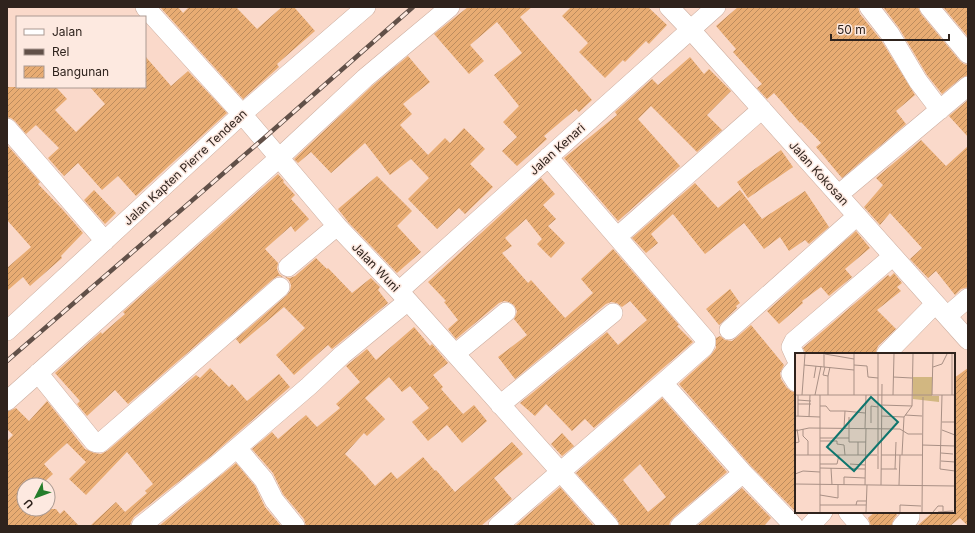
<svg xmlns="http://www.w3.org/2000/svg" width="975" height="533" viewBox="0 0 975 533" font-family="Inter,sans-serif">
	<style>
		.building { fill: url(#building-hatch); fill-rule: evenodd }
		.lines { fill: none; stroke-linecap: round; stroke-linejoin: round }
		.street-casing { stroke: #ccad9f; stroke-width: 20 }
		.street { stroke: #fff; stroke-width: 19 }
		.rail-casing { stroke: #615048; stroke-width: 4.5 }
		.rail { stroke: #fde9e0; stroke-width: 3; stroke-dasharray: 9; stroke-linecap: butt }
		.labels { text-anchor: middle; dominant-baseline: central; stroke-width: 3; stroke-linejoin: round; paint-order: stroke }
		.street-label { font-size: 12px; fill: #2f231d; stroke: #fde9e0 }
		.inset-road { fill: none; stroke: #a99085; stroke-width: 1 }
		.view { fill: #0f766e; fill-opacity: 0.15; stroke: #0f766e; stroke-width: 2 }
		.inset-edge { fill: none; stroke: #2f231d; stroke-width: 2 }
	</style>
	<defs>
		<pattern id="building-hatch" width="6" height="6" patternUnits="userSpaceOnUse"><rect width="6" height="6" fill="#e8ac73"/><path d="M-1 1l2-2M0 6l6-6M5 7l2-2" fill="none" stroke="#bc8c5e"/></pattern>
	</defs>
	<rect width="100%" height="100%" fill="#fad9ca"/>
	<!-- building -->
	<path class="building" d="M160,7H178L183,13L189,7H236L257,29L282,7H294L315,31L277,64L279,67L243,99Z
		M468,7H532L520,17L592,100L579,112L576,109L544,136L547,139L517,166L502,151L517,137L503,122L519,106L494,75L522,53L497,22L470,45L484,61L469,74L434,34Z
		M571,7H648L667,25L649,44L646,41L625,62L623,60L605,78L579,52L588,43L562,16Z
		M738,7H858L860,14L881,40L915,95L896,111L906,124L842,178L816,147L821,143L801,122L800,123L774,93L767,99L757,88L762,84L733,52L736,49L716,26Z
		M883,7H918L921,14L960,61L964,64L968,65V75L961,78L942,94L927,75L899,28Z
		M943,7H968V37Z
		M145,56L171,86L188,71L227,113L136,196L118,176L102,190L78,163L64,176L48,158L59,148L36,125L26,134L15,121L11,118L7,117V87H56L67,99L55,110L76,132L105,104L90,87H145Z
		M408,56L430,82L403,104L412,114L400,125L428,155L445,138L450,143L464,128L485,149L470,164L493,187L465,214L459,208L437,229L408,199L429,178L411,159L390,175L365,143L331,173L311,152L298,163L294,159L372,86Z
		M690,57L704,74L709,69L731,91L707,115L722,130L697,152L651,106L638,119L680,166L618,221L564,158L617,115L615,112L652,79L658,85Z
		M968,100V137L949,116Z
		M921,140L946,166L968,146V287L961,289L955,295L936,271L928,278L910,259L922,248L890,213L880,225L864,207L883,185L876,178Z
		M7,145L40,182L38,184L63,210L83,233L61,256L62,258L30,286L23,277L7,291V268L31,247L7,220Z
		M781,150L793,167L748,198L737,182Z
		M278,174L284,181L283,182L295,195L291,199L309,219L295,232L291,226L265,249L278,263L277,269L279,274L283,277L278,276L273,279L128,404L115,390L87,416L77,404L80,401L55,373L101,332L102,334L125,314L123,312Z
		M377,176L412,211L397,226L421,252L397,273L349,223L338,209Z
		M541,178L555,194L543,205L556,219L548,226L565,243L551,258L537,244L542,239L526,219L505,238L512,246L502,253L528,283L531,280L565,318L593,293L581,279L613,249L679,325L677,326L693,342L594,428L585,419L572,431L546,404L535,416L520,403L607,332L618,345L647,320L630,301L622,307L617,303L611,302L606,304L515,379L498,357L527,335L514,319L516,315L517,311L514,305L509,302L504,301L499,303L456,339L448,329L458,320L444,302L446,301L428,282Z
		M695,183L718,208L740,190L762,219L805,191L829,227L809,244L805,240L789,251L780,237L764,249L744,223L705,254L673,214L651,234L658,243L646,253L632,238Z
		M94,190L116,213L105,224L84,200Z
		M856,231L870,248L845,269L852,277L829,296L821,287L802,301L803,303L779,324L767,311Z
		M316,258L327,269L328,268L352,293L371,278L380,287L378,290L388,303L332,349L328,345L294,375L276,355L305,328L284,307L240,344L236,339L287,295L290,291L291,285L289,280L285,277L290,278L295,276Z
		M894,273L902,283L897,287L901,291L877,310L896,329L878,346L875,354H806L803,348L888,275L890,277Z
		M730,289L740,303L736,306L737,308L719,325L706,309Z
		M751,325L784,365L780,373L781,379L787,388L791,391L796,393V512L751,466L679,384L711,355L716,348V338L720,336L725,340L732,341L736,338Z
		M414,327L430,346L432,344L448,363L433,375L443,387L441,389L463,414L474,405L487,421L462,443L447,425L428,441L412,422L429,408L410,386L402,392L389,377L365,398L385,419L367,436L364,433L345,454L363,472L375,486L391,472L397,479L423,457L435,471L436,470L455,492L512,442L523,454L494,478L512,499L481,526H306L304,519L283,494L273,473L252,449L272,432L278,439L306,415L317,427L340,408L336,404L360,382L346,366L367,349L376,360Z
		M210,368L229,387L232,384L247,401L279,374L290,387L211,456L134,517L131,522L130,526H90L116,502L125,512L147,493L145,491L153,484L127,452L86,495L69,479L86,462L67,443L44,464L53,474L41,485H24V509H56L60,514L64,510L79,526H7V441L13,435L7,429V412L16,408L29,421L47,401L85,449L94,453L101,454L107,451L196,375L200,378Z
		M968,368V526L960,518L950,526H917L933,512H954V378Z
		M662,398L727,472L673,518L670,522L669,526H620L617,519L576,473ZM640,464L666,497L648,512L623,480Z
		M562,433L574,446L562,456L551,444Z
		M236,463L255,486L265,507L281,526H159Z
		M560,487L594,526H515Z
		M742,488L771,518L764,526H697Z
		M875,512H895L897,515L894,519L891,526H871L868,518Z"/>
	<g class="lines">
		<defs>
			<path id="street" d="M145,7L242,114L337,226L399,291L609,526
				M669,7L690,29L968,340
				M869,7L890,34L918,81L940,110
				M929,7L968,54
				M7,128L105,241
				M548,157L706,340V343L704,347L663,383
				M838,195L968,86
				M617,237L762,109
				M288,267L337,226
				M399,291L716,7
				M947,316L968,298
				M729,330L857,216
				M7,331L242,114L366,7
				M455,354L506,312
				M886,354L935,304
				M796,358L791,347L794,341L892,257
				M796,368L791,374L796,382
				M38,373L94,442L97,443H100L280,287
				M7,401L279,158L365,78L450,7
				M500,405L613,313
				M237,448L264,480L274,500L295,526
				M848,512L860,526
				M141,526L218,464L309,386L342,355L408,301
				M498,526L663,383L743,473L794,526
				M680,526L743,473
				M810,526L823,512
				M902,526L910,517V512"/>
		</defs>
		<!-- street casing -->
		<use href="#street" class="street-casing"/>
		<!-- street -->
		<use href="#street" class="street"/>
		<defs>
			<path id="rail" d="M7,361L263,139L413,7"/>
		</defs>
		<!-- rail casing -->
		<use href="#rail" class="rail-casing"/>
		<!-- rail -->
		<use href="#rail" class="rail"/>
	</g>
	<g class="labels">
		<!-- street labels -->
		<g class="street-label">
			<text transform="translate(557 149) rotate(-42)">Jalan Kenari</text>
			<text transform="translate(185 167) rotate(-43)">Jalan Kapten Pierre Tendean</text>
			<text transform="translate(819 173) rotate(48)">Jalan Kokosan</text>
			<text transform="translate(376 267) rotate(46)">Jalan Wuni</text>
		</g>
	</g>
	<!-- overview -->
	<g transform="translate(795 353)">
		<rect width="160" height="160" fill="#fad9ca"/>
		<path d="M118,24H137V43H144V49L118,46Z" fill="#d2b781"/>
		<path class="inset-road" d="M29,1V14M30,1L59,6M9,12L59,17M59,12L72,13L73,24L83,25V116M30,14L28,22L33,23L35,14M138,14L147,11L152,1M98,24L117,25M19,25L21,13M83,25V1M0,42H59V1M7,42L10,1M20,42L26,13M33,42V23M59,42H126M98,42L99,1M126,42H160M137,42L138,1M147,42L145,116L160,118M157,42V1M3,47L16,48M3,51H16M86,52L117,53M25,53H31L35,58H50M110,62L127,63M0,63L25,64M3,63V42M86,63L109,64L107,102M14,64L15,42M109,64L117,53L118,1M147,69H160M76,70V53L83,54M49,75L50,58L70,60M70,75L71,42M8,76V83L13,88V102M147,77L160,82M0,78L14,75L105,76L113,81H127M25,85H54V64M54,85V89H71M25,88H42V91L49,92L50,102M0,90L4,89L2,76M127,92L160,93M146,100L158,101M0,102H82M63,102V89M86,102H127M146,108L160,109M25,111H42L44,102M55,111L70,112M25,115L70,116M36,115L37,132M86,116H102M100,116L101,89M0,121L8,118L25,119M0,131L160,133M25,132V42M25,132V159M49,132V124L70,125M70,132L71,75M86,132L87,31M104,132L105,102M25,142L43,145V132M25,152H71M61,152L62,148H71M71,159L72,132M105,159V152L126,153M127,159L128,44M138,159L143,153H148V158M143,159L158,158"/>
		<path class="view" d="M76,44L103,69L59,118L32,94Z"/>
		<rect width="160" height="160" class="inset-edge"/>
	</g>
	<!-- border -->
	<rect width="975" height="533" fill="none" stroke="#2f231d" stroke-width="16"/>
	<!-- legend -->
	<rect x="16" y="16" width="130" height="72" fill="#fde9e0" stroke="#ab9a92"/>
	<rect x="24" y="29" width="20" height="6" fill="#ffffff" stroke="#ab9a92"/>
	<text x="52" y="36" font-size="12" fill="#2f231d">Jalan</text>
	<rect x="24" y="49" width="20" height="6" fill="#615048" stroke="#ab9a92"/>
	<text x="52" y="56" font-size="12" fill="#2f231d">Rel</text>
	<rect x="24" y="66" width="20" height="12" fill="url(#building-hatch)" stroke="#ab9a92"/>
	<text x="52" y="76" font-size="12" fill="#2f231d">Bangunan</text>
	<!-- north arrow -->
	<g transform="translate(36 497) rotate(228)"><circle r="19" fill="#fde9e0" stroke="#ab9a92"/>
	<path d="M0-3L7 15L0 10L-7 15Z" fill="#257d2b"/>
	<text y="-6" font-size="11" font-weight="bold" text-anchor="middle" fill="#2f231d">U</text>
	</g>
	<!-- scale -->
	<path d="M831 34v6h118v-6" fill="none" stroke="#2f231d" stroke-width="2"/>
	<text x="837" y="34" font-size="12" fill="#2f231d" stroke="#fde9e0" stroke-width="3" paint-order="stroke">50 m</text>
</svg>
